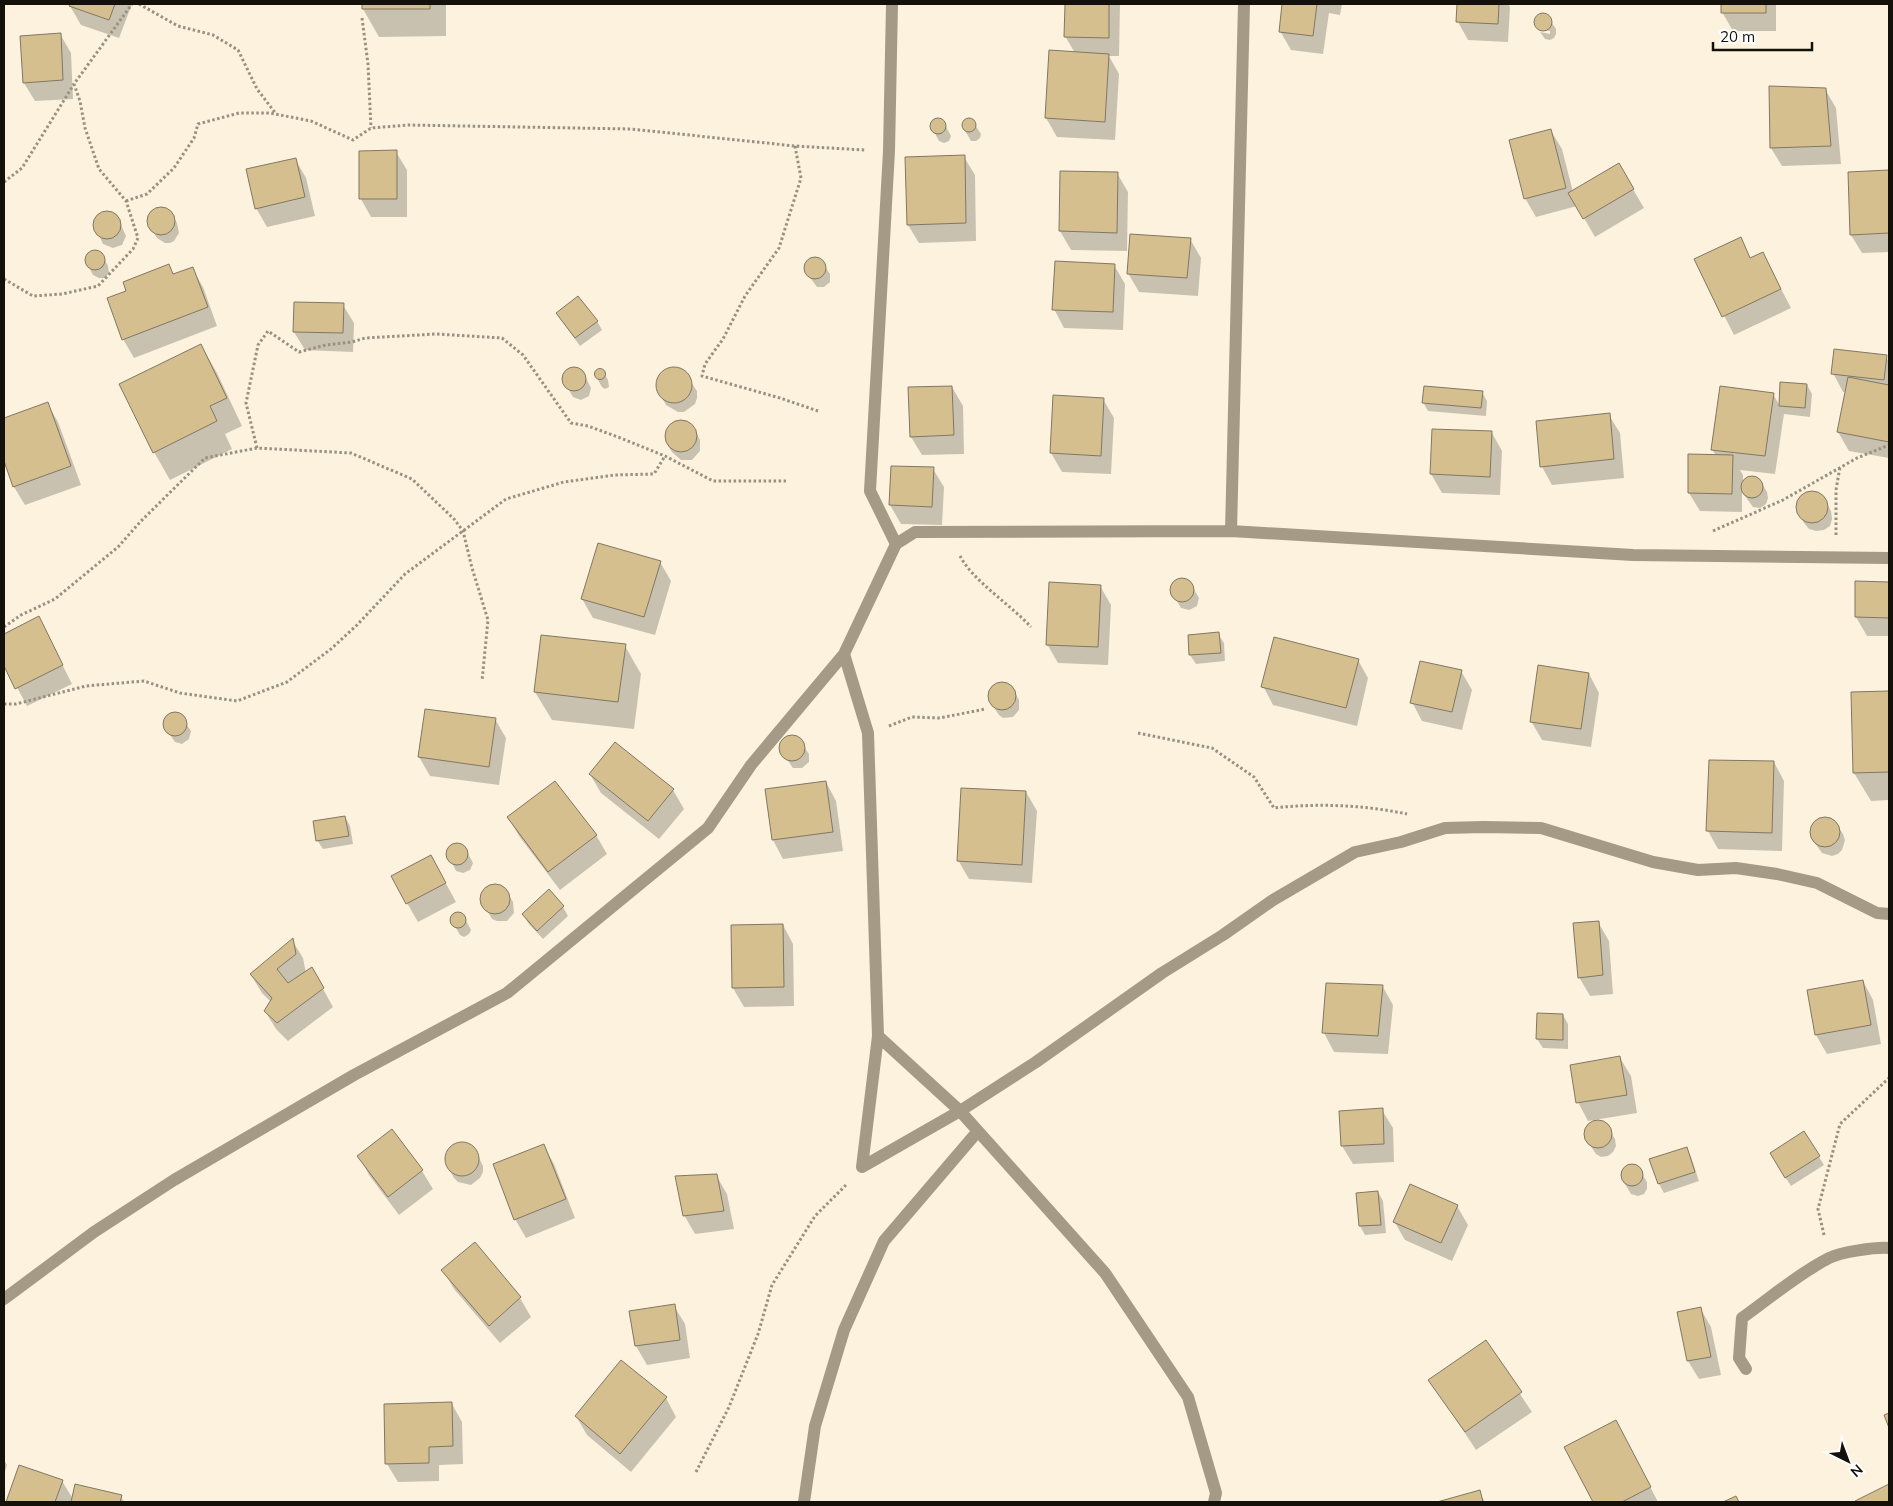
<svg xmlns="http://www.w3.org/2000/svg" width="1893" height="1506" viewBox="0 0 1893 1506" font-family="Mulish,sans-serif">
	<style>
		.shadow { fill: #0003 }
		.building { fill: #d6bf8e; stroke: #807764 }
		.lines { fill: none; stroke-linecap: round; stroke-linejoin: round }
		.path { stroke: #989182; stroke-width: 3; stroke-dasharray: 2.5 2.5; stroke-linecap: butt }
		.minor { stroke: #a49a86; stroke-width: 12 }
	</style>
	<rect width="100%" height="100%" fill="#fcf2dd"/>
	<!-- shadow -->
	<path class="shadow" d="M71,4H132L119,38L81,25L70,6Z
		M363,4H446V36L379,37L363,9Z
		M1066,4H1120L1119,56H1109L1119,74L1115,140L1057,137L1046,118L1075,53L1065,36Z
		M1284,4H1342L1340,15L1329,13L1323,54L1291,50L1280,31Z
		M1459,4H1508L1510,7L1508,42L1468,40L1458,22Z
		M1722,4H1776V31H1733L1722,12Z
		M1542,14L1547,15L1556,29V34L1554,38L1550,40L1545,39L1540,32L1550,34V31L1539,30L1536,26L1535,21L1538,16Z
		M60,34L71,53L73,99L35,101L24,83Z
		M1825,89L1836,108L1841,164L1782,166L1771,148Z
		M938,119L943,121L951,136L949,141L944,143L939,141L931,126L933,121Z
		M968,120H972L981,134L980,138L976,141H971L963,127L964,122Z
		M1551,131L1562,149L1573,192L1619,165L1644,208L1595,237L1577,206L1536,217L1525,198Z
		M396,152L407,170V217H371L361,199Z
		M964,157L975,175L976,241L919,243L908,225Z
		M295,159L306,178L315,216L267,227L256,208Z
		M1889,172V252L1862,253L1851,235L1849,173Z
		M1061,173H1117L1128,192L1127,251L1071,250L1060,231Z
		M163,208L171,214L177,223L179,233L174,241L170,243H165L157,238L151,228L149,219L154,211Z
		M108,212L117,216L126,236L122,245L113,248L103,244L94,225L98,216Z
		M1190,239L1201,258L1198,296L1139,292L1128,273Z
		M1740,239L1751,259L1763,254L1791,308L1734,335L1696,260Z
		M98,252L103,256L108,266L109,273L105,278H99L93,275L88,265L87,258L91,253Z
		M811,258H819L830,274V282L824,287H817L806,272V264Z
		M1114,265L1125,284L1123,330L1064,328L1054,309Z
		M169,266L174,275L192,268L203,287L217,326L134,358L123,339L128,291Z
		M343,305L354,323L353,352L305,350L294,332Z
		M557,314L597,321L602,330L580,346Z
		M201,345L217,373L242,426L225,434L232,449L170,480L154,452Z
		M1886,357L1889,362V458L1849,451L1838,432L1846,392H1843L1833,373Z
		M574,368L582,370L591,388L589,396L581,400L573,397L563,380L566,372Z
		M677,368L683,371L697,391V398L695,404L684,412H678L666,405L658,390L659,376L664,371Z
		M599,370L603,371L608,380L609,387L605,389L602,387L597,378L596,371Z
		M1807,385L1812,394L1810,417L1784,414L1775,474L1740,470L1743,475V481L1749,477L1756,478L1761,482L1767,492L1768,498L1766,504L1760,508L1753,507L1742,492V512L1700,511L1689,493L1716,456L1712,449L1773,394L1780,406Z
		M952,387L963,406L964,454L922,455L911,437Z
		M1482,392L1487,401L1486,416L1428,411L1423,402Z
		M1103,399L1114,418L1111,474L1062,472L1051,453Z
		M47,403L58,422L81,485L25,505L14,487L4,457V419Z
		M1609,415L1620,433L1624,478L1552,485L1542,467Z
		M675,422H686L695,430L700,440V451L692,460H681L672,452L666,442L667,430Z
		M1434,430L1492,433L1502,451L1500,495L1442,493L1431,474Z
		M933,469L944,487L942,525L901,524L890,505Z
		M1813,493L1820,495L1825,501L1831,511L1832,519L1830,526L1824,530L1816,531L1809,529L1804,523L1799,514L1797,506L1800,499L1806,494Z
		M660,562L671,581L655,635L593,618L582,599Z
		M1181,579L1189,581L1199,598L1197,606L1189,610L1181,608L1171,591L1174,583Z
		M1856,582L1889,583V636H1867L1856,617Z
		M1100,586L1111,605L1108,665L1058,663L1047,644Z
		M39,618L72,684L27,706L4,663V635Z
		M1218,634L1224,643L1225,661L1196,664L1190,655Z
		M625,646L641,674L634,729L552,720L535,692Z
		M1358,660L1368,678L1357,726L1273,705L1263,686Z
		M1461,671L1472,690L1462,730L1422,721L1412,702Z
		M1589,674L1599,693L1591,747L1542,740L1531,721Z
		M997,684H1006L1014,691L1019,700V710L1013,717L1003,718L999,715L993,706L989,696L990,692Z
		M1889,692V800L1871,801L1854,773L1852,693Z
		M173,714L180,715L191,731L189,739L182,744L175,742L164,726L166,718Z
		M495,719L506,738L499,785L430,776L419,757Z
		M793,736L797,737L809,754V762L802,768H793L782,752V743L789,737Z
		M1774,762L1784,781L1782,851L1718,849L1708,831Z
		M590,774L673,790L684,809L659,839L601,793Z
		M826,782L836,801L843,851L783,859L773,840Z
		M1026,792L1037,811L1032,883L969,879L958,860Z
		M345,817L350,826L353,844L323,849L317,840Z
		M508,817L596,835L607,854L560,890L519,836Z
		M1823,818L1834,821L1843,834L1845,840L1842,850L1838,854L1832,856L1822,853L1812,839L1811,834L1814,823Z
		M457,844L464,846L473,863L470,870L463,873L456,871L448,854L450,847Z
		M431,856L456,902L418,922L407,903Z
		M500,886L504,888L513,902L514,913L507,921H497L492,919L484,905L483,894L489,887Z
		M548,891L563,907L568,916L543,939L528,923L523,914Z
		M458,913L463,915L471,930L469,934L464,937L460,935L452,921L453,916Z
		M1598,922L1609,941L1613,994L1590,996L1579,977Z
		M783,925L793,944L794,1006L744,1007L733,988Z
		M292,940L303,958L306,973L312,969L333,1007L288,1041L276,1029L265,1011L271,1002L262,993L251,975Z
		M1863,981L1873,1000L1881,1044L1827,1054L1816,1035L1809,991Z
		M1383,987L1393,1005L1388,1054L1334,1052L1324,1033Z
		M1539,1015H1563L1568,1024V1049L1543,1048L1537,1039Z
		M1620,1058L1631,1076L1637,1113L1588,1121L1578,1102Z
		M1382,1110L1393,1128L1394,1162L1353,1164L1342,1146Z
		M1596,1120L1606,1124L1615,1139L1616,1146L1613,1152L1608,1156L1601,1157L1596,1154L1586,1139L1585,1132L1588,1126Z
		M392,1131L422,1171L433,1189L399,1215L369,1175L359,1156Z
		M459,1144H465L475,1150L483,1166V1172L480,1178L471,1185L458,1182L454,1178L446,1163L449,1150L453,1146Z
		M543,1145L554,1164L575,1218L526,1238L515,1219Z
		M1686,1148L1691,1157L1699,1181L1664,1193L1659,1184Z
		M1819,1157L1824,1165L1791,1186L1776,1163Z
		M1632,1165L1638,1167L1647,1182V1189L1644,1194L1638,1196L1631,1194L1622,1179V1172L1625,1167Z
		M716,1175L727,1194L734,1229L695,1234L684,1215Z
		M1410,1185L1457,1206L1468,1225L1452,1261L1405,1240L1394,1221Z
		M1378,1192L1383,1201L1386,1233L1365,1235L1360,1226L1357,1194Z
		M475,1244L520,1298L531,1317L500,1343L454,1289L443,1270Z
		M674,1306L685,1324L690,1358L647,1365L636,1346L631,1312Z
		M1700,1308L1711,1327L1721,1375L1699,1379L1688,1361Z
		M1485,1342L1532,1412L1476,1450L1430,1380Z
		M666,1398L676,1417L631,1472L587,1435L576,1416Z
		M452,1404L462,1422L463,1464L439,1465V1481L398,1482L387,1464Z
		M1626,1440L1658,1502H1595L1566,1447Z
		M4,1460L7,1465L4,1475Z
		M20,1467L62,1481L73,1499L121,1496L124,1502H7Z
		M1479,1492L1485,1502H1441Z"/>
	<!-- building -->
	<path class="building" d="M70,4H115L109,20L69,6Z
		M362,4H430V9H362Z
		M1065,4H1109V38L1064,37Z
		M1282,4H1317L1313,36L1279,32Z
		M1457,4H1499L1498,24L1456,22Z
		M1721,4H1766V13H1721Z
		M1534 22a9 9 0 1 1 18 0a9 9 0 1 1-18 0Z
		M61,33L63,80L23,83L20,36Z
		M1049,50L1109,54L1105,122L1045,118Z
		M1769,86L1826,88L1831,146L1770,148Z
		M962 125a7 7 0 1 1 14 0a7 7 0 1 1-14 0Z
		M930 126a8 8 0 1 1 16 0a8 8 0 1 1-16 0Z
		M1551,129L1566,188L1524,199L1509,140Z
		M397,150V199H359V151Z
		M965,155L966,223L907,225L905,157Z
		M296,158L305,197L255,209L246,169Z
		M1619,163L1634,189L1583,219L1568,193Z
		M1889,170V233L1850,235L1848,172Z
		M1060,171L1118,172L1117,233L1059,231Z
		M147 221a14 14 0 1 1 28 0a14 14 0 1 1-28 0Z
		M93 225a14 14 0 1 1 28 0a14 14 0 1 1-28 0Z
		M1130,234L1191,238L1187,278L1127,274Z
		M1741,237L1750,258L1763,252L1781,289L1722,317L1694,259Z
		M85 260a10 10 0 1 1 20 0a10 10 0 1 1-20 0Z
		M804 268a11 11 0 1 1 22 0a11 11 0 1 1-22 0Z
		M1055,261L1115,264L1113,312L1052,310Z
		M169,264L173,274L193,267L208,307L122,340L107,298L126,291L123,282Z
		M578,296L598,321L575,338L556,313Z
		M294,302L344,303L343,333L293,332Z
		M201,344L227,398L210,406L217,421L153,453L119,384Z
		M1834,349L1887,355L1884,380L1831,374Z
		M562 379a12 12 0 1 1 24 0a12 12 0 1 1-24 0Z
		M656 385a18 18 0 1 1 36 0a18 18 0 1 1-36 0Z
		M594.5 374a5.5 5.5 0 1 1 11 0a5.5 5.5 0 1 1-11 0Z
		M1848,377L1889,385V442L1837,432Z
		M1780,382L1807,384L1805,408L1779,406Z
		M952,386L954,435L910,437L908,387Z
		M1424,386L1483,391L1481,408L1422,403Z
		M1720,386L1774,393L1765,456L1711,450Z
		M1053,395L1104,398L1101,456L1050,453Z
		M48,402L71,466L13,487L4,461V418Z
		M1610,413L1614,459L1540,467L1536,421Z
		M665 436a16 16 0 1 1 32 0a16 16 0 1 1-32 0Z
		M1432,429L1492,431L1490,477L1430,474Z
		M1688,454L1733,455L1732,494L1688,493Z
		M891,466L934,467L932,507L889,505Z
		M1741 487a11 11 0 1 1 22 0a11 11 0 1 1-22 0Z
		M1796 507a16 16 0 1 1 32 0a16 16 0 1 1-32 0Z
		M598,543L661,561L644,617L581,599Z
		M1170 590a12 12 0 1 1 24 0a12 12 0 1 1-24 0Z
		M1855,581L1889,582V618L1855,617Z
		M1049,582L1101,585L1098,647L1046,645Z
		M39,616L63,665L15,689L4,666V634Z
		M1219,632L1221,653L1189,655L1188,635Z
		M541,635L626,644L618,702L534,692Z
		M1274,637L1359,659L1346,708L1261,687Z
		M1420,661L1462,670L1452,712L1410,703Z
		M1538,665L1589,673L1581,729L1530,722Z
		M988 696a14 14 0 1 1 28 0a14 14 0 1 1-28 0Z
		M1889,691V772L1853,773L1851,692Z
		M425,709L496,718L489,767L418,757Z
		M163 724a12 12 0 1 1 24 0a12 12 0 1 1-24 0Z
		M779 748a13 13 0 1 1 26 0a13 13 0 1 1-26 0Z
		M615,742L674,789L648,821L589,774Z
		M1709,760L1774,761L1772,833L1706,831Z
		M555,781L597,835L548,872L507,817Z
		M826,781L833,832L772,840L765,789Z
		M961,788L1026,791L1022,865L957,861Z
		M345,816L349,836L316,841L313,821Z
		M1810 832a15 15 0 1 1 30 0a15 15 0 1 1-30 0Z
		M446 854a11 11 0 1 1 22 0a11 11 0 1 1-22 0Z
		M431,855L446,883L406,904L391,876Z
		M480 899a15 15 0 1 1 30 0a15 15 0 1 1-30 0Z
		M549,889L564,906L537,931L522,914Z
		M450 920a8 8 0 1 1 16 0a8 8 0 1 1-16 0Z
		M1599,921L1603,975L1578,978L1573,923Z
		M783,924L784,987L732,988L731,925Z
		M293,938L296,954L277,969L288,983L312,967L324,988L277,1023L264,1011L272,998L250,974Z
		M1863,980L1871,1025L1815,1035L1807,990Z
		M1326,983L1383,985L1378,1036L1322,1033Z
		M1537,1013L1563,1014V1040L1536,1039Z
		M1620,1056L1627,1095L1576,1103L1570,1065Z
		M1383,1108L1384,1144L1341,1146L1339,1111Z
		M1584 1134a14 14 0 1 1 28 0a14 14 0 1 1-28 0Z
		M392,1129L423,1170L388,1197L357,1156Z
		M1804,1131L1820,1156L1785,1178L1770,1153Z
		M445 1159a17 17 0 1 1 34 0a17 17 0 1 1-34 0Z
		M544,1144L566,1199L514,1220L493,1164Z
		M1687,1147L1695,1172L1658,1184L1649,1159Z
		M1621 1175a11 11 0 1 1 22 0a11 11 0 1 1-22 0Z
		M717,1174L724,1211L683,1216L675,1176Z
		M1410,1184L1458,1205L1441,1243L1393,1222Z
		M1378,1191L1381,1225L1359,1226L1356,1193Z
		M475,1242L521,1297L489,1326L441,1270Z
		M675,1304L680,1340L635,1346L629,1311Z
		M1701,1307L1711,1357L1687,1361L1677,1312Z
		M1486,1340L1522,1392L1465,1432L1428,1380Z
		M621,1360L667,1397L620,1454L575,1416Z
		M452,1402L453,1446L429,1447V1463L385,1464L384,1404Z
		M1889,1413V1428L1884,1415Z
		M1616,1420L1651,1487L1622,1502H1593L1564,1447Z
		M19,1465L63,1480L55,1502H6Z
		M75,1484L122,1495L120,1502H71Z
		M1889,1484V1502H1856L1855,1501Z
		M1480,1490L1483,1502H1437Z
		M1736,1496L1739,1502H1723Z"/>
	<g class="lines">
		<!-- path -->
		<path class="path" d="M139,4L178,26L213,35L238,50L257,89L276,114
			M362,18L368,64L371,128
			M795,146L801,178L779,248L745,296L723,339L705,364L702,376L780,398L818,411
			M4,182L22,168L74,84
			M126,201L147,194L174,168L194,138L198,124L239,113H270L311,121L353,140L371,128L408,125L631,129L795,146L865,150
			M4,279L33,296L62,294L98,286L133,249L138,238L126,201L99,169L85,128L80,101L74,84L132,4
			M257,448L246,403L258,345L268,331L299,352L326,345L352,342L365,338L436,334L502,338L523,355L571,423L588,426L618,437L665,456L713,481H786
			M1713,531L1783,500L1857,458L1889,445
			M1836,535V490L1840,467
			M960,556C973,581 1011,605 1031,627
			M4,627L21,615L55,599L118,547L141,521L205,458L257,448L351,453L412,479L454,519L463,531L472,568L488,620L482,681
			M4,704H16L86,686L144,681L180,693L237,701L287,682L331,649L357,625L405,574L506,499L564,482L615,475L654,474L665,456
			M889,726L912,717L940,718L985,709
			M1138,733L1212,748L1254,777L1274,808C1318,803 1364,805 1407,814
			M1824,1235L1818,1209L1840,1124L1889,1078
			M696,1472L729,1407L758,1334L772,1285L815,1216L847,1184"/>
		<!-- minor -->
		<path class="minor" d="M892,4L889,151L870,491L896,544
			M1231,531L1244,4
			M844,654L868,733L878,1036L862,1167
			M878,1036L960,1111L1105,1273L1188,1397L1216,1493L1214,1502
			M862,1167L960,1111L1036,1062L1162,973L1223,935L1273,900L1355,852L1401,842L1445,828L1483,827L1541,828L1653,862L1698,870L1736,868L1777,874L1817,883L1877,913L1889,914
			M4,1299L94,1232L174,1180L354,1075L507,993L708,828L751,765L844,654L896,544L915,532L1231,531L1633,555L1889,558
			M1746,1369L1739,1358L1742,1318C1770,1298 1798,1274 1829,1258C1841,1252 1875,1247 1889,1248
			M804,1502L815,1426L844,1330L884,1241L978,1131"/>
	</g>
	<!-- border -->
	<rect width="1893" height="1506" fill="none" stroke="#14110a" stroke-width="10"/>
	<!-- north arrow -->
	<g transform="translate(1848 1461) rotate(138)" stroke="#ffffff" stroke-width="4" paint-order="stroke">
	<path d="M0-4L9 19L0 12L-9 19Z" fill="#14110a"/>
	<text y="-8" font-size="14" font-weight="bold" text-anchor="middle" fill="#14110a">N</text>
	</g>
	<!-- scale -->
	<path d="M1713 42v8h99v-8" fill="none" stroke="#14110a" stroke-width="2.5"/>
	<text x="1720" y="42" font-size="15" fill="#14110a" stroke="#ffffff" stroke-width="4" paint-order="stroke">20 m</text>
</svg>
